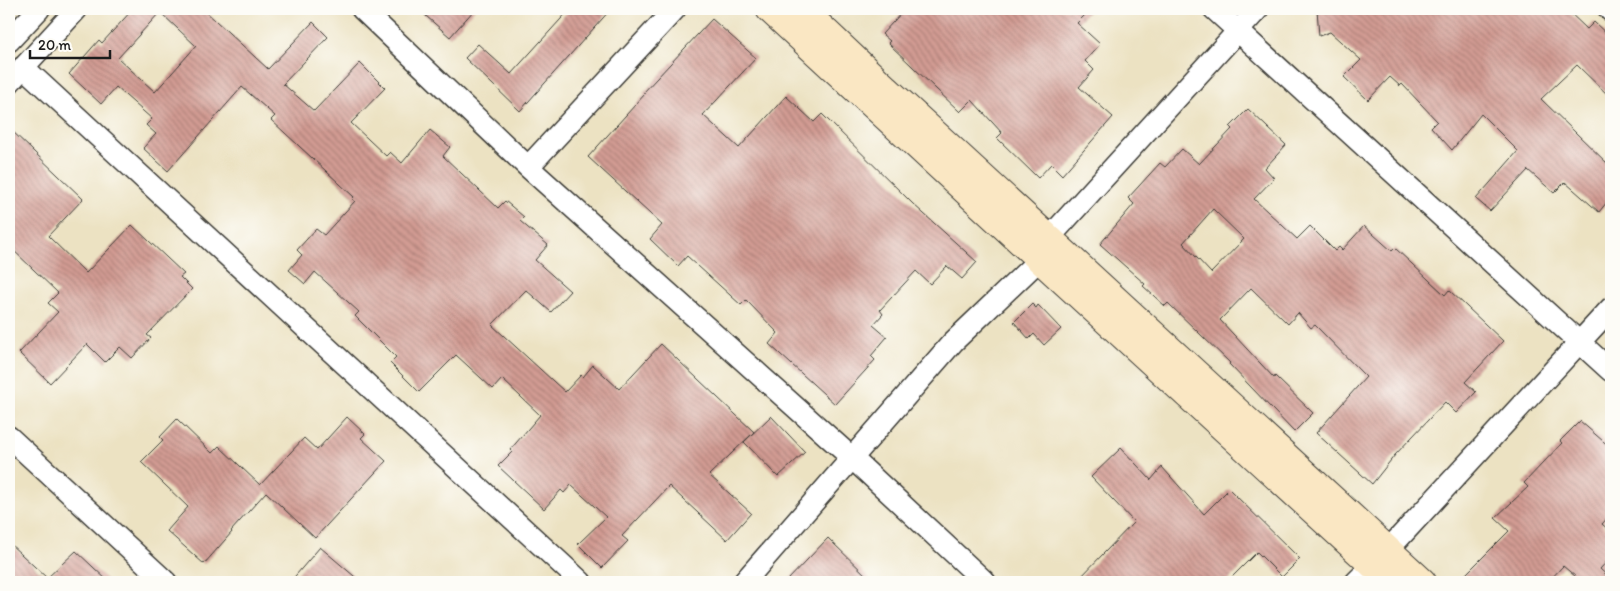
<svg xmlns="http://www.w3.org/2000/svg" width="1620" height="591" viewBox="0 0 1620 591" font-family="Itim,sans-serif">
	<style>
		.building { fill: url(#building-back-hatch); fill-rule: evenodd }
		.lines { fill: none; stroke-linecap: round; stroke-linejoin: round }
		.street-casing { stroke: #3b3a35; stroke-width: 24 }
		.secondary-casing { stroke: #3b3a35; stroke-width: 30 }
		.street { stroke: #fff; stroke-width: 21 }
		.secondary { stroke: #fae7c3; stroke-width: 28 }
	</style>
	<defs>
		<pattern id="building-back-hatch" width="6" height="6" patternUnits="userSpaceOnUse" patternTransform="scale(1.25)"><rect width="6" height="6" fill="#d29b93"/><path d="M-1 5l2 2M0 0l6 6M5-1l2 2" fill="none" stroke="#aa7e77"/></pattern>
	</defs>
	<rect width="100%" height="100%" fill="#fdfcf7"/>
	<filter id="ink" filterUnits="userSpaceOnUse"><feTurbulence type="fractalNoise" baseFrequency=".02" numOctaves="2"/><feDisplacementMap in="SourceGraphic" scale="10" xChannelSelector="R" yChannelSelector="G"/><feConvolveMatrix kernelMatrix="1 2 1 2 8 2 1 2 1" color-interpolation-filters="sRGB"/></filter>
	<filter id="wash" filterUnits="userSpaceOnUse"><feTurbulence type="fractalNoise" baseFrequency=".0096" numOctaves="4" result="noise"/><feDisplacementMap in="SourceGraphic" scale="20" xChannelSelector="R" yChannelSelector="G"/><feGaussianBlur stdDeviation="1.12" result="paint"/><feColorMatrix in="noise" values="0 0 0 0 0 0 0 0 0 0 0 0 0 0 0 0 0 1.4 0 .05"/><feComposite in="paint" operator="in"/></filter>
	<g filter="url(#wash)">
		<rect width="100%" height="100%" fill="#ece2c2"/>
		<g id="blocks">
			<!-- building -->
			<path class="building" d="M133,9H203L268,69L313,22L328,37L283,84L314,111L360,63L385,88L351,123L386,156L390,152L402,163L430,130L450,147L443,156L498,208L505,201L524,217L520,221L548,245L535,260L570,291L551,312L526,290L492,325L565,392L581,375L583,377L593,365L619,389L661,344L754,432L709,475L751,513L727,540L669,486L622,536L628,541L602,568L578,544L606,517L571,485L564,493L561,490L544,509L498,466L512,452L510,450L540,415L502,379L493,389L456,355L419,392L390,363L396,357L355,316L359,312L315,272L305,284L289,270L302,255L297,250L316,229L324,235L355,201L352,199L354,197L271,120L275,116L242,87L168,171L143,148L156,134L146,125L152,119L116,87L101,104L69,74L99,40L102,43ZM160,12L196,46L155,92L118,58Z
				M418,9H475L450,37Z
				M570,9H611L520,111L465,58L478,44L511,74Z
				M905,9H1091L1077,23L1100,44L1085,61L1094,70L1079,87L1113,117L1062,175L1051,164L1038,178L997,138L1002,133L972,100L960,112L888,43L890,41L882,34Z
				M1317,9H1566L1587,29L1594,22L1611,38V98L1577,65L1541,99L1611,167V197L1599,212L1565,182L1554,193L1528,170L1490,211L1476,199L1518,151L1481,114L1452,150L1431,127L1437,121L1402,84L1400,86L1390,77L1368,100L1344,77L1361,60L1330,32L1319,36Z
				M712,19L756,58L703,115L739,148L786,96L814,122L822,114L913,204L977,262L962,279L947,266L930,284L916,271L880,310L883,314L873,325L887,337L871,356L875,360L835,404L769,344L778,333L746,300L741,305L687,256L678,266L650,239L662,225L588,157L645,94L643,93Z
				M1248,109L1286,145L1265,168L1274,178L1254,199L1297,239L1310,226L1335,251L1339,247L1342,250L1364,226L1392,251L1395,248L1445,295L1449,290L1503,341L1465,382L1476,392L1456,413L1445,402L1395,455L1372,484L1316,433L1366,377L1315,325L1311,328L1298,313L1288,324L1251,288L1220,320L1274,378L1275,376L1313,413L1294,432L1229,364L1230,363L1168,303L1165,306L1143,286L1145,284L1100,244L1134,204L1128,198L1160,163L1165,167L1182,149L1199,164L1232,129L1230,127ZM1213,209L1244,239L1211,273L1183,243Z
				M9,128L83,199L48,236L86,273L132,225L184,274L180,277L192,289L147,335L151,338L132,358L120,347L105,362L87,344L50,383L19,353L58,312L48,303L58,293L9,246Z
				M1032,304L1036,308L1038,305L1061,329L1044,345L1034,334L1029,339L1014,322Z
				M771,416L805,452L778,477L744,442Z
				M347,417L365,434L361,438L386,461L315,538L266,492L231,531L232,532L204,564L167,531L188,507L141,462L163,440L160,437L177,419L212,453L219,446L260,485L304,438L317,450Z
				M1580,421L1611,448V514L1602,524L1611,532V557L1600,569L1611,579V582H1582L1563,566L1548,582H1458L1509,531L1495,518L1528,487L1524,483L1562,443L1560,441Z
				M1121,448L1151,480L1162,467L1204,514L1229,489L1300,559L1282,577L1257,552L1227,582H1076L1134,522L1091,477Z
				M828,538L873,582H786Z
				M9,543L47,578L76,551L109,582H9Z
				M320,547L361,582H290Z"/>
		</g>
	</g>
	<g filter="url(#ink)">
		<use href="#blocks" fill-opacity="0" stroke="#3b3a35" stroke-width="1"/>
		<g class="lines">
			<defs>
				<path id="street" d="M362,9L528,167L852,458L985,582
					M1214,9L1611,371
					M1609,9L1611,11
					M9,41L39,9
					M23,67L581,582
					M9,83L77,9
					M528,167L675,9
					M1049,238L1258,9
					M9,437L166,582
					M744,582L953,342L1040,259
					M1356,582L1387,551L1611,308"/>
				<path id="secondary" d="M770,9L1040,259L1392,582
					M801,9L876,80L1422,582"/>
			</defs>
			<!-- street casing -->
			<use href="#street" class="street-casing"/>
			<!-- secondary casing -->
			<use href="#secondary" class="secondary-casing"/>
			<!-- street -->
			<use href="#street" class="street"/>
			<!-- secondary -->
			<use href="#secondary" class="secondary"/>
		</g>
	</g>
	<!-- margin -->
	<rect width="1620" height="591" fill="none" stroke="#fdfcf7" stroke-width="30"/>
	<!-- scale -->
	<path d="M30 50v8h80v-8" fill="none" stroke="#1c1c1c" stroke-width="2.5"/>
	<text x="38" y="50" font-size="15" fill="#1c1c1c" stroke="#fdfcf7" stroke-width="4" paint-order="stroke">20 m</text>
</svg>
